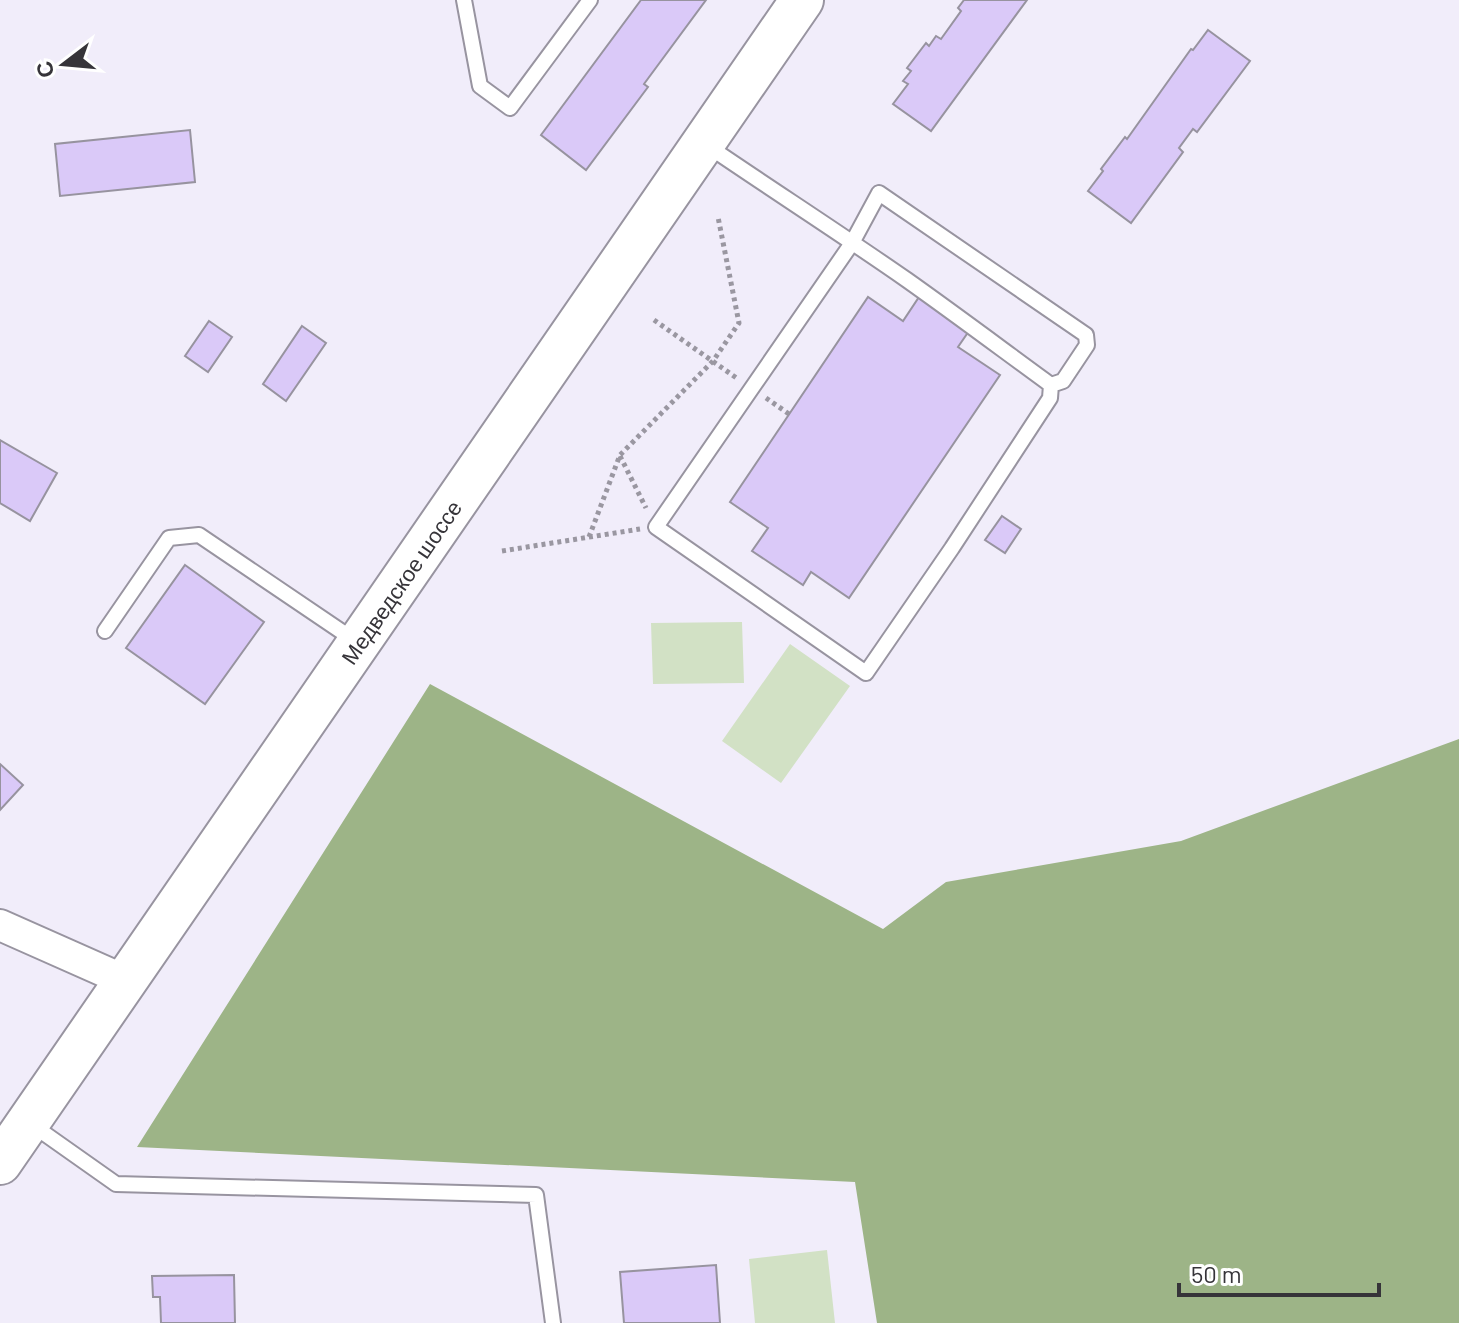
<svg xmlns="http://www.w3.org/2000/svg" width="1459" height="1323" viewBox="0 0 1459 1323" font-family="Barlow,sans-serif">
	<style>
		.green { fill: #d2e1c5 }
		.forest { fill: #9db487 }
		.building { fill: #dac9f8; stroke: #97939f; stroke-width: 2 }
		.lines { fill: none; stroke-linecap: round; stroke-linejoin: round }
		.lane-casing { stroke: #9894a0; stroke-width: 18 }
		.street-casing { stroke: #9894a0; stroke-width: 34 }
		.secondary-casing { stroke: #9894a0; stroke-width: 46 }
		.path { stroke: #9a97a1; stroke-width: 5; stroke-dasharray: 4 4; stroke-linecap: butt }
		.lane { stroke: #fff; stroke-width: 14 }
		.street { stroke: #fff; stroke-width: 30 }
		.secondary { stroke: #fff; stroke-width: 42 }
		.labels { text-anchor: middle; dominant-baseline: central; stroke-width: 7; stroke-linejoin: round; paint-order: stroke }
		.street-label { font-size: 22px; fill: #363439; stroke: #fff }
	</style>
	<rect width="100%" height="100%" fill="#f1edfa"/>
	<!-- green -->
	<path class="green" d="M742,622L744,683L653,684L651,623Z
		M790,644L850,686L781,783L722,741Z
		M827,1250L835,1323H755L749,1259Z"/>
	<!-- forest -->
	<path class="forest" d="M430,684L883,929L946,882L1181,841L1459,739V1323H877L855,1182L137,1147Z"/>
	<!-- building -->
	<path class="building" d="M641,0H706L644,84L648,87L586,170L541,135Z
		M964,0H1027L931,131L893,104L908,84L903,81L911,71L907,68L926,43L929,46L936,36L941,39L961,11L958,8Z
		M1208,30L1250,61L1197,132L1193,129L1179,148L1183,152L1131,223L1088,191L1103,171L1101,169L1125,137L1127,139L1191,49L1193,50Z
		M190,130L195,182L60,196L55,144Z
		M921,294L971,328L958,347L1000,375L849,598L811,572L803,585L752,551L768,528L730,502L868,297L903,321Z
		M209,321L232,337L208,372L185,356Z
		M302,326L326,343L286,401L263,384Z
		M0,440L57,473L30,521L0,503Z
		M1002,516L1021,529L1005,553L985,540Z
		M185,565L264,622L205,704L126,648Z
		M0,764L23,785L0,810Z
		M716,1265L720,1323H624L620,1272Z
		M234,1275L235,1323H161L160,1297H153L152,1276Z"/>
	<g class="lines">
		<defs>
			<path id="lane" d="M464,0L480,86L510,108L590,0
				M708,146C774,191 841,234 907,280C955,314 1003,350 1051,385L1063,381L1087,345L1086,335L879,193L852,243L656,527L866,673L952,548L1050,398L1051,385
				M105,631L169,538L199,535L354,640
				M31,1124L116,1184L536,1195L553,1323"/>
			<path id="street" d="M0,925L124,980"/>
			<g id="secondary">
				<path id="s1" d="M0,1163L802,0"/>
			</g>
		</defs>
		<!-- lane casing -->
		<use href="#lane" class="lane-casing"/>
		<!-- street casing -->
		<use href="#street" class="street-casing"/>
		<!-- secondary casing -->
		<use href="#secondary" class="secondary-casing"/>
		<!-- path -->
		<path class="path" d="M654,320L738,379
			M766,398L789,414
			M620,456L646,508
			M589,537L620,455L713,361L739,323L718,217
			M502,551L640,529"/>
		<!-- lane -->
		<use href="#lane" class="lane"/>
		<!-- street -->
		<use href="#street" class="street"/>
		<!-- secondary -->
		<use href="#secondary" class="secondary"/>
	</g>
	<g class="labels">
		<!-- street labels -->
		<g class="street-label">
			<text stroke="none"><textPath href="#s1" startOffset="706">Медведское шоссе</textPath></text>
		</g>
	</g>
	<!-- north arrow -->
	<g transform="translate(64 64) rotate(254)" stroke="#ffffff" stroke-width="6" paint-order="stroke">
	<path d="M0-6L14 30L0 20L-14 30Z" fill="#363439"/>
	<text y="-12" font-size="22" font-weight="bold" text-anchor="middle" fill="#363439">С</text>
	</g>
	<!-- scale -->
	<path d="M1179 1283v12h200v-12" fill="none" stroke="#363439" stroke-width="4"/>
	<text x="1191" y="1283" font-size="24" fill="#363439" stroke="#ffffff" stroke-width="6" paint-order="stroke">50 m</text>
</svg>
